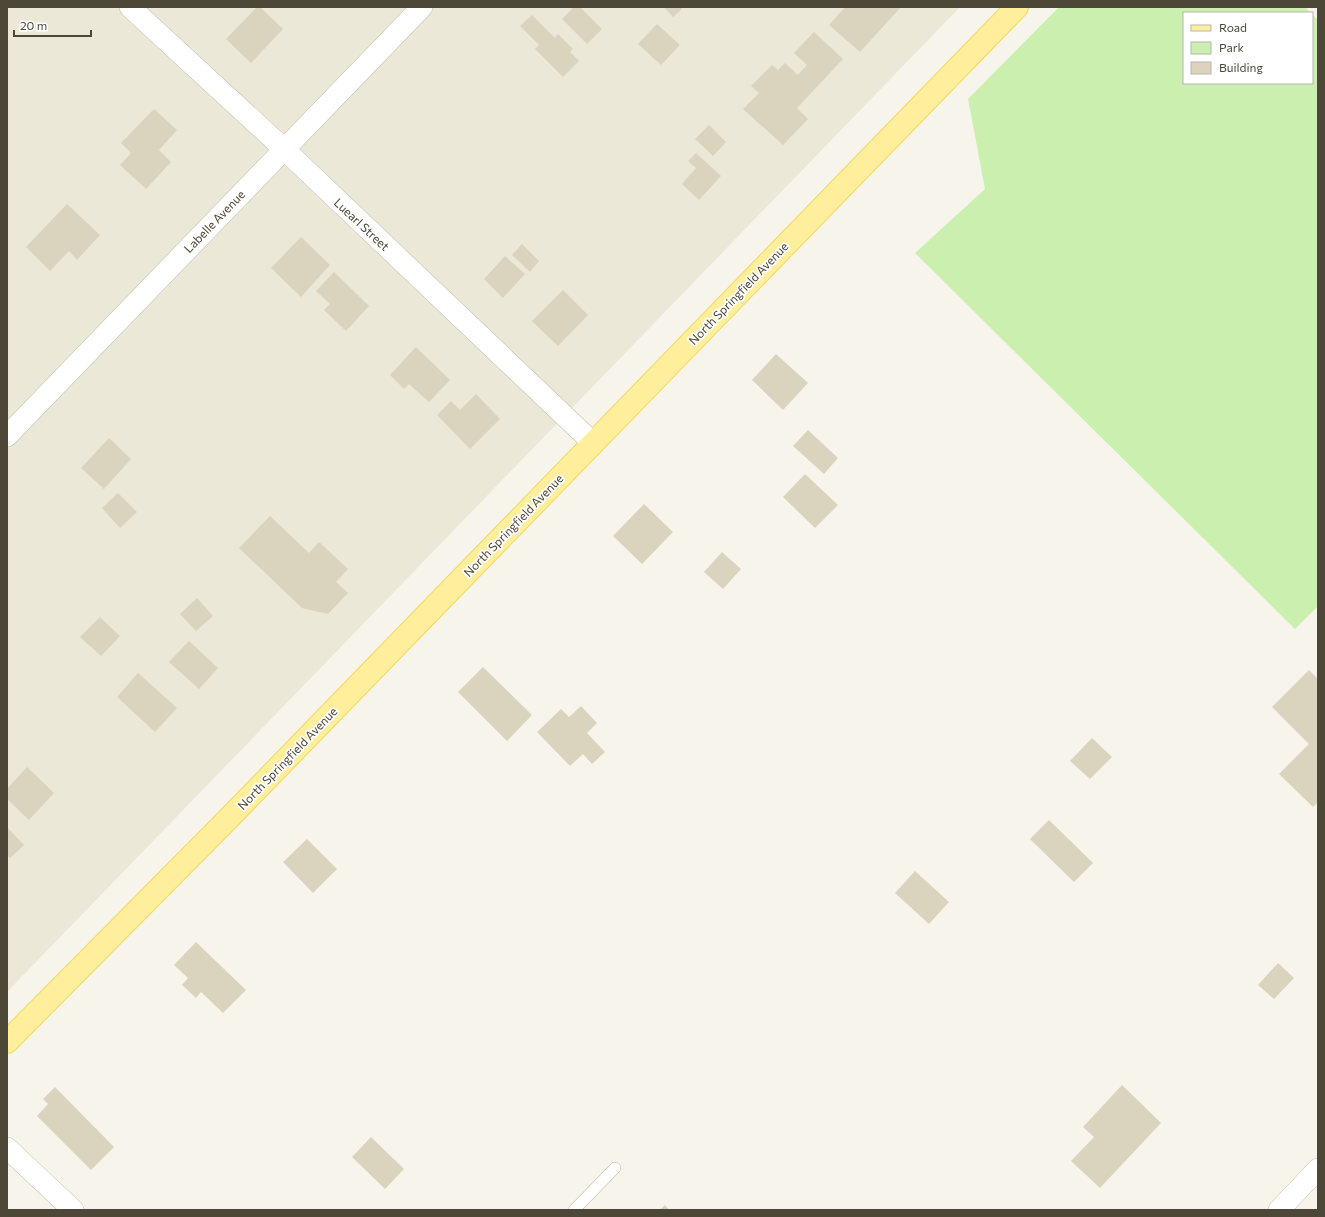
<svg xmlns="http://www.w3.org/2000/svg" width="1325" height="1217" viewBox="0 0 1325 1217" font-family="Commissioner,sans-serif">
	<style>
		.residential { fill: #ebe8d8 }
		.green { fill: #caefaf }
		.building { fill: #dad3be }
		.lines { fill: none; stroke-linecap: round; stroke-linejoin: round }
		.lane-casing { stroke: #c4bfac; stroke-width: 12 }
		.street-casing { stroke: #c4bfac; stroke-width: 22 }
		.primary-casing { stroke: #f2d85d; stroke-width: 24 }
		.lane { stroke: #fff; stroke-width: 11 }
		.street { stroke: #fff; stroke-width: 21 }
		.primary { stroke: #ffef9c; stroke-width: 22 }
		.labels { text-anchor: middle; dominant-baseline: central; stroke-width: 3.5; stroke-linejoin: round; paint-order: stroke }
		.street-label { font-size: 12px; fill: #4d4737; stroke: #fff }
	</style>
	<rect width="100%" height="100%" fill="#f7f5eb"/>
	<!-- residential -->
	<path class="residential" d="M7,7H960L7,992Z"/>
	<!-- green -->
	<path class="green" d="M1059,7H1305L1311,13H1184V83H1312V14L1318,20V606L1295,629L915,253L985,189L968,99Z"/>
	<!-- building -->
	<path class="building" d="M257,7H260L283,29L251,63L226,39Z
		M574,7H580L602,29L587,44L562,19Z
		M664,7H680L682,9L673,17Z
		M845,7H901L860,52L829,25Z
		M532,15L555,38L558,34L573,49L570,52L579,61L563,77L535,49L539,45L520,26Z
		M657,24L680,45L661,65L638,44Z
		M814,32L843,59L797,108L808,119L783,145L743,109L759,93L751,86L772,65L778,70L785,63L798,75L807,65L794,53Z
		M154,109L177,130L159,150L171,162L146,189L120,165L131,153L121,143Z
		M709,125L726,142L713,156L695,139Z
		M696,153L721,176L699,200L682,184L696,168L688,161Z
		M67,204L100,235L77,260L69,251L50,271L26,247Z
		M301,237L330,265L301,297L271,268Z
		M522,244L539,261L530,272L512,255Z
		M505,256L525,274L503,298L484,279Z
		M334,272L369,306L346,331L324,310L330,304L316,291Z
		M563,290L588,315L558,346L532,321Z
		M416,347L450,380L429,402L409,384L404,389L390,375Z
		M776,354L808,383L783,410L752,380Z
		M476,394L500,419L470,449L437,415L451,401L460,410Z
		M808,430L838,458L824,474L793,446Z
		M109,438L131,459L104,489L81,468Z
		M805,474L838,505L815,528L783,497Z
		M118,493L137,512L120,528L102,508Z
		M644,504L673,532L642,564L613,536Z
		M270,516L309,553L319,542L348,569L336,582L348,593L328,614L302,608L239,548Z
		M722,552L741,569L723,589L704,572Z
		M197,598L213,616L196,631L180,614Z
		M100,617L120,636L101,656L80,637Z
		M189,641L218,668L199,689L169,662Z
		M483,667L532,715L507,741L458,692Z
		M1309,670L1318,679V802L1313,807L1279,774L1309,744L1272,707Z
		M138,673L177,708L155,732L117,697Z
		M581,706L597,723L587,733L605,752L592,764L583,754L570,766L537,732L561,709L569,717Z
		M1092,738L1112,757L1090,779L1070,761Z
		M27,767L54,793L29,820L7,799V789Z
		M1049,820L1093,863L1074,882L1030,839Z
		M7,827L24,845L10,858L7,855Z
		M307,839L337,869L313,893L283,862Z
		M915,871L949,902L929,924L895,893Z
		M196,942L246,990L223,1013L201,992L196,998L182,985L188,978L174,965Z
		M1278,963L1294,978L1274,999L1258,985Z
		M1122,1085L1161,1123L1100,1188L1071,1161L1094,1137L1083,1127Z
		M55,1087L114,1147L91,1170L37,1116L48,1104L43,1099Z
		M371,1137L404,1169L385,1189L352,1157Z
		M665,1205L669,1210H660Z"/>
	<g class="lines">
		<defs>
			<path id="lane" d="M574,1210L615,1168"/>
			<path id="street" d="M130,7L284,149L593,443
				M7,436L422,7
				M7,1148L73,1210
				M1279,1210L1318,1169"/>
			<path id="primary" d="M7,1042L230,817L1017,7"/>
		</defs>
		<!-- lane casing -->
		<use href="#lane" class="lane-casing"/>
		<!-- street casing -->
		<use href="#street" class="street-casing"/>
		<!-- primary casing -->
		<use href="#primary" class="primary-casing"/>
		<!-- lane -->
		<use href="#lane" class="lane"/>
		<!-- street -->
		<use href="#street" class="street"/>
		<!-- primary -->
		<use href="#primary" class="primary"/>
	</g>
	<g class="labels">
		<!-- street labels -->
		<g class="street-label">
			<text transform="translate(214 221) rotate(-46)">Labelle Avenue</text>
			<text transform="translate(362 224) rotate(43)">Luearl Street</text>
			<text transform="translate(738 293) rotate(-46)">North Springfield Avenue</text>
			<text transform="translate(513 525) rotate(-46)">North Springfield Avenue</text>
			<text transform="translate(287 758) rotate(-46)">North Springfield Avenue</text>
		</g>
	</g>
	<!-- border -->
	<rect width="1325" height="1217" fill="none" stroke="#4d4737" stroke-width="16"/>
	<!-- legend -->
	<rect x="1183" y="12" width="130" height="72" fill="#ffffff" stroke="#b8b5af"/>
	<rect x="1191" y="25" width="20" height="6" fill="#ffef9c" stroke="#b8b5af"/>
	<text x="1219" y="32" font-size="12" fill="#4d4737">Road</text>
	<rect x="1191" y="42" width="20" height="12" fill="#caefaf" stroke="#b8b5af"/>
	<text x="1219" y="52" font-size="12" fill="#4d4737">Park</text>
	<rect x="1191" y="62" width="20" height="12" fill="#dad3be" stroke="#b8b5af"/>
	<text x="1219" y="72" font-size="12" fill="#4d4737">Building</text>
	<!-- scale -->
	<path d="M14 30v6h77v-6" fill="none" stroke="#4d4737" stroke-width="2"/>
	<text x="20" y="30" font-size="12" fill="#4d4737" stroke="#ffffff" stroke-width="3" paint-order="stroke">20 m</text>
</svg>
